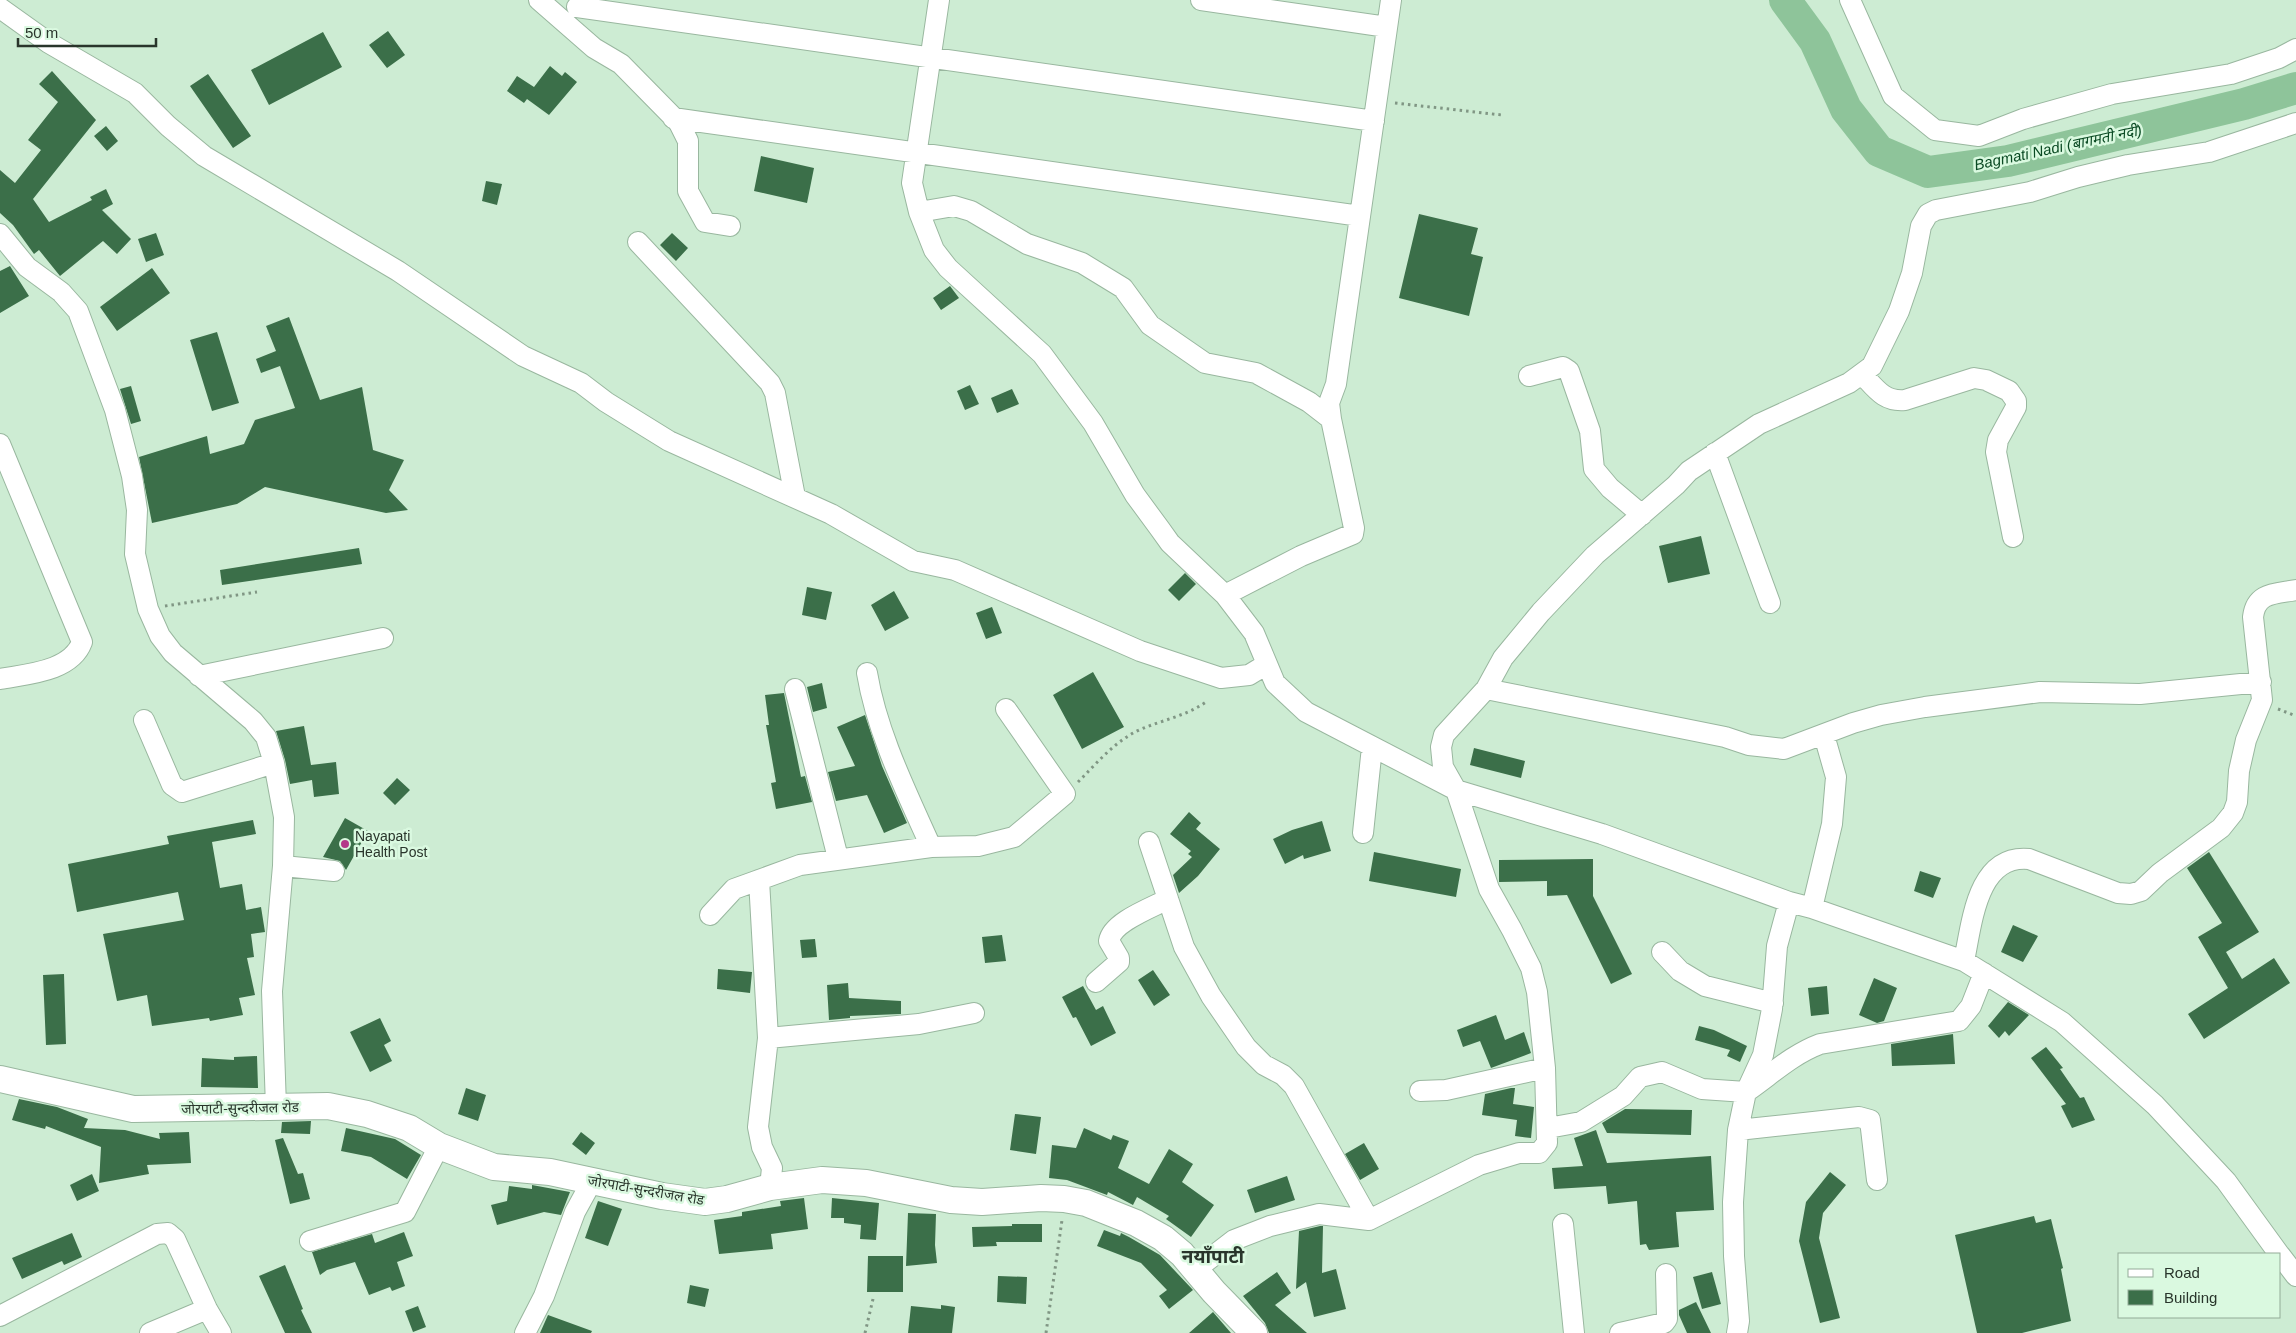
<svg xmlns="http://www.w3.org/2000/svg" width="2296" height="1333" viewBox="0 0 2296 1333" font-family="Arial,'Noto Sans Devanagari',sans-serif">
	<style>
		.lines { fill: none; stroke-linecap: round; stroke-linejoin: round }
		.river { stroke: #8ec49a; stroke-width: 32 }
		.building { fill: #3b6f49 }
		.minor-casing { stroke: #99b79f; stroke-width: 22 }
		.major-casing { stroke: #99b79f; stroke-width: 28 }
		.path { stroke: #809684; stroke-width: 3; stroke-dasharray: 2.5 4; stroke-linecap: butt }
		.minor { stroke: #fff; stroke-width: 20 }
		.major { stroke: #fff; stroke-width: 26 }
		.poi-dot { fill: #b43889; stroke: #daf9e0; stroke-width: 2 }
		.labels { text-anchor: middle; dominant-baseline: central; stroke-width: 5; stroke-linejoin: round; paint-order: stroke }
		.poi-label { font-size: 14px; fill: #29352b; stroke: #daf9e0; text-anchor: start }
		.street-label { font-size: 14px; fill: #29352b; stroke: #daf9e0 }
		.water-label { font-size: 15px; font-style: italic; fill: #0a4a23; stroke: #daf9e0 }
		.district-label { font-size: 19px; font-weight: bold; fill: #29352b; stroke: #daf9e0 }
	</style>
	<rect width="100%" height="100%" fill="#cdecd3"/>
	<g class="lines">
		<!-- river -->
		<path class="river" d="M1785,0L1815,41L1846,109L1879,151L1928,172L2008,161L2244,104L2296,88"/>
	</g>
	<!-- building -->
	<path class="building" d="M388,31L405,55L387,68L369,45Z
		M323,32L342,67L269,105L251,70Z
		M550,66L562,76L565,72L577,82L549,115L527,99L524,103L507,91L517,76L534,87Z
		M52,71L96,120L33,199L49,222L92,200L90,197L106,189L113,204L102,210L131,239L117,254L103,241L60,276L39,250L34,254L13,225L0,213V170L15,183L41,150L28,140L58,102L39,84Z
		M208,74L251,136L233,148L190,86Z
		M106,126L118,141L107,151L94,136Z
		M761,156L814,168L807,203L754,191Z
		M486,181L502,184L497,205L482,201Z
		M1419,214L1478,228L1471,254L1483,257L1469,316L1399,298Z
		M156,233L164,255L146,262L138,239Z
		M672,233L688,248L676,261L660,245Z
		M10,266L29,296L0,313V271Z
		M152,268L170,293L117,331L100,307Z
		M950,286L959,298L941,310L933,298Z
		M289,317L320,400L362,387L373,450L404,460L389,490L408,510L386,513L265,487L237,504L152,523L139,457L207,436L210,454L244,444L255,420L295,408L280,366L261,373L256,359L276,351L266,326Z
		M217,332L239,403L212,411L190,340Z
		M970,385L979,404L965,410L957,391Z
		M131,386L141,421L131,424L120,389Z
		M1012,389L1019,404L997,413L991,398Z
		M1701,536L1710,574L1668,583L1659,546Z
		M359,548L362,564L222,585L220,570Z
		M1185,573L1196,584L1179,601L1168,590Z
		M807,587L832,592L826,620L802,615Z
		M894,591L909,618L885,631L871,605Z
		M992,607L1002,633L986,639L976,613Z
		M1093,672L1124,727L1082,749L1053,695Z
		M822,683L827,708L813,712L807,687Z
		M784,693L801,777L805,776L812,802L776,809L771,783L776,782L766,725H769L765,695Z
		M865,715L882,766L907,823L884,833L867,795L836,801L828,772L855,766L837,727Z
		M304,726L311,765L336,762L339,794L314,797L312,780L290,784L285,760L276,731Z
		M1474,748L1525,761L1521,778L1470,765Z
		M397,778L410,790L395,805L383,793Z
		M1189,812L1201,823L1196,829L1220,849L1198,876L1179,893L1173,875L1192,857L1188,854L1191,851L1170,834Z
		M345,818L368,831L346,870L340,861L323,857Z
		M253,820L256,834L212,842L220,888L242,884L246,910L261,907L265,932L251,934L254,957L247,958L255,995L239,998L243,1015L210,1021L209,1018L152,1026L147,995L117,1001L103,934L184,920L178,892L77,912L68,864L169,844L167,836Z
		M1322,821L1331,851L1304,859L1303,855L1285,864L1273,839L1292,830Z
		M1374,852L1461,869L1456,897L1369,881Z
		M2209,852L2259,932L2226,952L2242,979L2274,958L2290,983L2204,1039L2188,1014L2228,988L2198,937L2222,923L2187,868Z
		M1593,859V896L1632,974L1611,984L1567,895L1547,896V881L1499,882V860Z
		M1920,871L1941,878L1933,898L1914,891Z
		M2013,925L2038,936L2023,962L2001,952Z
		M1002,935L1006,961L985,963L982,937Z
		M815,939L817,957L802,958L800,940Z
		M718,969L752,972L750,993L717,989Z
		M1153,970L1170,995L1154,1006L1138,980Z
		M64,974L66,1044L46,1045L43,975Z
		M1874,978L1897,988L1884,1021L1877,1023L1859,1015Z
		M848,983L849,998L901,1001V1014L850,1016V1018L829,1020L827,985Z
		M1083,986L1096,1010L1103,1006L1116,1033L1091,1046L1076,1017L1073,1018L1062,997Z
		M1827,986L1829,1014L1811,1016L1808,988Z
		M2008,1002L2029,1015L2009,1036L2005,1031L1999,1038L1988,1026Z
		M1496,1015L1505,1040L1524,1032L1531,1053L1491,1068L1480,1041L1463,1047L1457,1030Z
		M380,1018L391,1041L384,1045L392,1061L370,1072L350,1032Z
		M1699,1026L1714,1030L1747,1046L1740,1062L1727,1056L1730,1050L1695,1040Z
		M1953,1034L1955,1064L1892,1066L1891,1044Z
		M2046,1047L2063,1068L2060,1069L2080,1098L2084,1097L2095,1120L2072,1128L2061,1106L2066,1104L2031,1058Z
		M257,1056L258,1088L201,1087L202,1058L234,1060V1057Z
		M466,1088L486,1095L478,1121L458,1114Z
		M1511,1088H1515L1513,1104L1534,1107L1531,1138L1515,1136L1517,1120L1482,1115L1485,1094Z
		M19,1099L57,1107L88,1119L84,1128L125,1130L160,1139L159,1133L189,1132L191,1163L147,1165L149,1174L99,1183L101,1147L46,1126L45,1129L12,1120Z
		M1625,1109L1692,1110L1691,1135L1607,1133L1602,1123Z
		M1015,1114L1041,1117L1036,1154L1010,1150Z
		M311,1121L310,1134L281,1133L282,1122Z
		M346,1128L395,1139L421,1155L407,1179L371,1157L341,1151Z
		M1084,1128L1111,1140L1113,1135L1129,1141L1118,1168L1149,1184L1169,1149L1193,1164L1182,1182L1214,1205L1191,1237L1166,1219L1169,1216L1137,1197L1133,1205L1108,1192L1107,1195L1067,1180L1049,1178L1052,1145L1076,1148Z
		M1596,1130L1607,1163L1711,1156L1714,1210L1676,1212L1679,1247L1649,1250L1646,1244L1640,1245L1637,1201L1608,1204L1606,1186L1554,1189L1552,1168L1583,1166L1574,1138Z
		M581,1132L595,1143L586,1155L572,1144Z
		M283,1138L298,1174L303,1173L310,1199L290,1204L275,1140Z
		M1364,1143L1379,1169L1360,1180L1345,1154Z
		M1830,1172L1846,1185L1823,1213L1819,1238L1840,1318L1820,1323L1799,1241L1806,1202Z
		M92,1174L99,1191L77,1201L70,1185Z
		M1287,1176L1295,1200L1255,1213L1247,1190Z
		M532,1185L570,1192L561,1215L544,1212L497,1225L491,1205L507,1201L509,1186L532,1189Z
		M804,1198L808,1229L771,1234L773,1249L719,1254L714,1220L742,1216V1212L781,1206L780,1201Z
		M832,1198L879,1203L876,1240L860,1239L861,1225L844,1223V1218H831Z
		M598,1201L622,1209L608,1246L585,1238Z
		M908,1213L936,1214L935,1245L937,1263L906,1266Z
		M2034,1216L2036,1223L2051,1219L2063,1268L2061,1269L2071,1321L2022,1333H1977L1955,1235Z
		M1012,1224H1042V1242H996L997,1246L973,1247L972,1227L1012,1226Z
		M1320,1226H1323L1322,1273L1336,1269L1346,1309L1314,1317L1306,1282L1296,1289L1299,1231Z
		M1104,1230L1120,1236L1121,1233L1129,1237L1160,1255L1193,1290L1169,1309L1159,1296L1167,1290L1141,1263L1097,1246Z
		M404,1232L413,1256L397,1262L405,1286L392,1291L390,1287L369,1295L355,1262L327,1270L320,1275L312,1252L372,1234L375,1243Z
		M72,1233L82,1257L64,1265L62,1261L22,1279L12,1258Z
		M868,1256H903V1292H867Z
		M285,1265L303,1309L301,1310L312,1333H285L259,1276Z
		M1277,1272L1291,1293L1275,1305L1307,1333H1269L1265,1323L1243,1296Z
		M1712,1272L1721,1304L1702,1309L1693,1277Z
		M998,1276L1027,1277L1026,1304L997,1302Z
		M690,1285L709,1289L705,1307L687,1303Z
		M1696,1302L1711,1333H1687L1679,1315V1310Z
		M941,1305L955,1307L952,1333H908L911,1306L941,1309Z
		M418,1306L426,1327L413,1332L405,1311Z
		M1213,1312L1231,1333H1189Z
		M548,1315L592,1331L591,1333H540Z"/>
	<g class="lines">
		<defs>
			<path id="minor" d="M539,0L594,48L621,64L679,123L688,141V191L705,222L730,226
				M939,0L912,183L919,212L934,250L948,268L1042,354L1093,423L1135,495L1160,529L1170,543L1225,595L1254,633L1275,683L1306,712L1456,790L1602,834L1789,902L1812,908L1964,961L2062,1022L2155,1105L2226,1181L2279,1254
				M1201,0L1387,27
				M1850,0L1893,96L1935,130L1979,136L2023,119L2112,94L2231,74L2279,58L2296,49
				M577,7L1374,121
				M0,8L49,43L135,93L168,126L204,156L398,271L523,356L581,383L606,402L669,441L831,514L913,561L955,570L1140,651L1221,678L1249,675L1267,664
				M673,118L1360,216
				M919,212L954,206L971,211L1027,244L1082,263L1123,288L1150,325L1205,363L1256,373L1309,402L1331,419
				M0,234L27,267L61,292L78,311L115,410L132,476L137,510L135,554L148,609L160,636L173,653L253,721L266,737L274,763L284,817L283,866L272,991L276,1107
				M638,242L770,383L775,393L795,497
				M1862,374C1876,389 1884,402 1905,400L1974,378L1986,380L2009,391L2016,401V407L1998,440L1996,452L2013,537
				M1529,376L1563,367L1569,371L1590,431L1594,469L1610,488L1642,515
				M0,444L82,642C71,672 26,674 0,679
				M1715,453L1770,603
				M1225,595L1301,556L1353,534L1354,528L1331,419L1329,403L1336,384L1391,0
				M867,673C877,733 906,791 931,847
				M199,676L383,638
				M795,689L838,858
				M1486,689L1725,737L1749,745L1784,749L1853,723L1881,715L1925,707L2040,692L2140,694L2261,682
				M144,720L172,785L182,792L274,763
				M1363,833L1372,747
				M1149,842L1184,947L1211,996L1246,1047L1264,1065L1283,1075L1294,1086L1369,1220
				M283,866L334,871
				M759,880L768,1038L758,1127L762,1147L772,1168L770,1187
				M1812,908L1832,824L1836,777L1824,735
				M710,915L734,889L800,865L931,847L978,846L1014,837L1065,794L1006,709
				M1662,952L1680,971L1705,986L1773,1003
				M1964,961C1972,923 1977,854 2029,859L2118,893L2131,894L2141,891L2160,873L2221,828L2233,813L2237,802L2239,771L2246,740L2262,700L2253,617C2256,592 2275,594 2296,590
				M1096,982L1119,962V958L1109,941C1112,922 1151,908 1168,899
				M768,1038L919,1024L974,1013
				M1420,1091L1446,1090L1545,1068
				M1548,1128L1581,1122L1623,1096L1640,1077L1662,1072L1702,1089L1746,1092C1771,1075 1791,1055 1820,1044L1959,1021L1971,1006L1984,973
				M1738,1130L1859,1117L1870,1120L1877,1180
				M1563,1224L1574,1333
				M310,1241L405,1212L439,1146
				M2280,1255L2296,1276
				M1195,1270L1234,1240L1270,1226L1319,1214L1369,1220L1479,1165L1519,1153H1539L1547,1143L1545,1068L1537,992L1531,968L1512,930L1489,889L1456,790L1443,767L1441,747L1444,735L1486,689L1503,658L1541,612L1595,555L1676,485L1689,471L1759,424L1849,383L1872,366L1899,311L1912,273L1921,226L1928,214L1936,210L2030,192L2078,177L2128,165L2209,152L2296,123
				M0,1316L157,1234L168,1233L175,1239L207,1309L221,1333
				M150,1333L207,1309
				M525,1333L544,1296L575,1212L592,1181
				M1620,1333L1664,1323L1667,1319L1666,1274
				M1737,1333L1739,1321L1734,1256L1733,1202L1738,1130L1746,1092L1763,1055L1772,1009L1777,946L1789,902"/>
			<path id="major" d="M0,1079L133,1109L328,1106L367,1114L409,1128L439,1146L494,1167L550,1172L662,1196L705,1202L727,1199L770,1187L822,1180L866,1183L951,1200L982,1202L1041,1198L1064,1199L1086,1203L1136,1223L1163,1238L1182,1254L1214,1292L1254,1333"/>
		</defs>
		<!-- minor casing -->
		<use href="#minor" class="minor-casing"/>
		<!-- major casing -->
		<use href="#major" class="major-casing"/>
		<!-- path -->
		<path class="path" d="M1395,103L1502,115
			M165,606L257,592
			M2278,709L2296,716
			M1078,782C1097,763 1114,742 1139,730C1162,720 1186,716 1206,702
			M865,1333L873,1299
			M1046,1333L1062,1220"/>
		<!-- minor -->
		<use href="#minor" class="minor"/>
		<!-- major -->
		<use href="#major" class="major"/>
	</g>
	<!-- markers -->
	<circle class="poi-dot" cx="345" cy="844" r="5"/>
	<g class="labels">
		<!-- poi labels -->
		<g class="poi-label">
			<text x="355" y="836">Nayapati<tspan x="355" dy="16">Health Post</tspan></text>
		</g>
		<!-- street labels -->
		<g class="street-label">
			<text transform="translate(240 1108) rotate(-1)">जोरपाटी-सुन्दरीजल रोड</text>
			<text transform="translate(646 1190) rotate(10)">जोरपाटी-सुन्दरीजल रोड</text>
		</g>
		<!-- water labels -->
		<g class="water-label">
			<text transform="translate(2058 147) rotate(-12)">Bagmati Nadi (बागमती नदी)</text>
		</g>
		<!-- district labels -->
		<g class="district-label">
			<text x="1213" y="1256">नयाँपाटी</text>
		</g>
	</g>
	<!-- legend -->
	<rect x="2118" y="1253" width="162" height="65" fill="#daf9e0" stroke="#93ab98"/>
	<rect x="2128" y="1269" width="25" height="8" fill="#ffffff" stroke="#93ab98"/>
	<text x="2164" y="1278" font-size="15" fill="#29352b">Road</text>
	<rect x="2128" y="1290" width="25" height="15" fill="#3b6f49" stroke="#93ab98"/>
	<text x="2164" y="1303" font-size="15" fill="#29352b">Building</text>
	<!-- scale -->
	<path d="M18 38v8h138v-8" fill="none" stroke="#29352b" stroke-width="2.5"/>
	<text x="25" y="38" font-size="15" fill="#29352b" stroke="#daf9e0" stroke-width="4" paint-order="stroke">50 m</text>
</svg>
